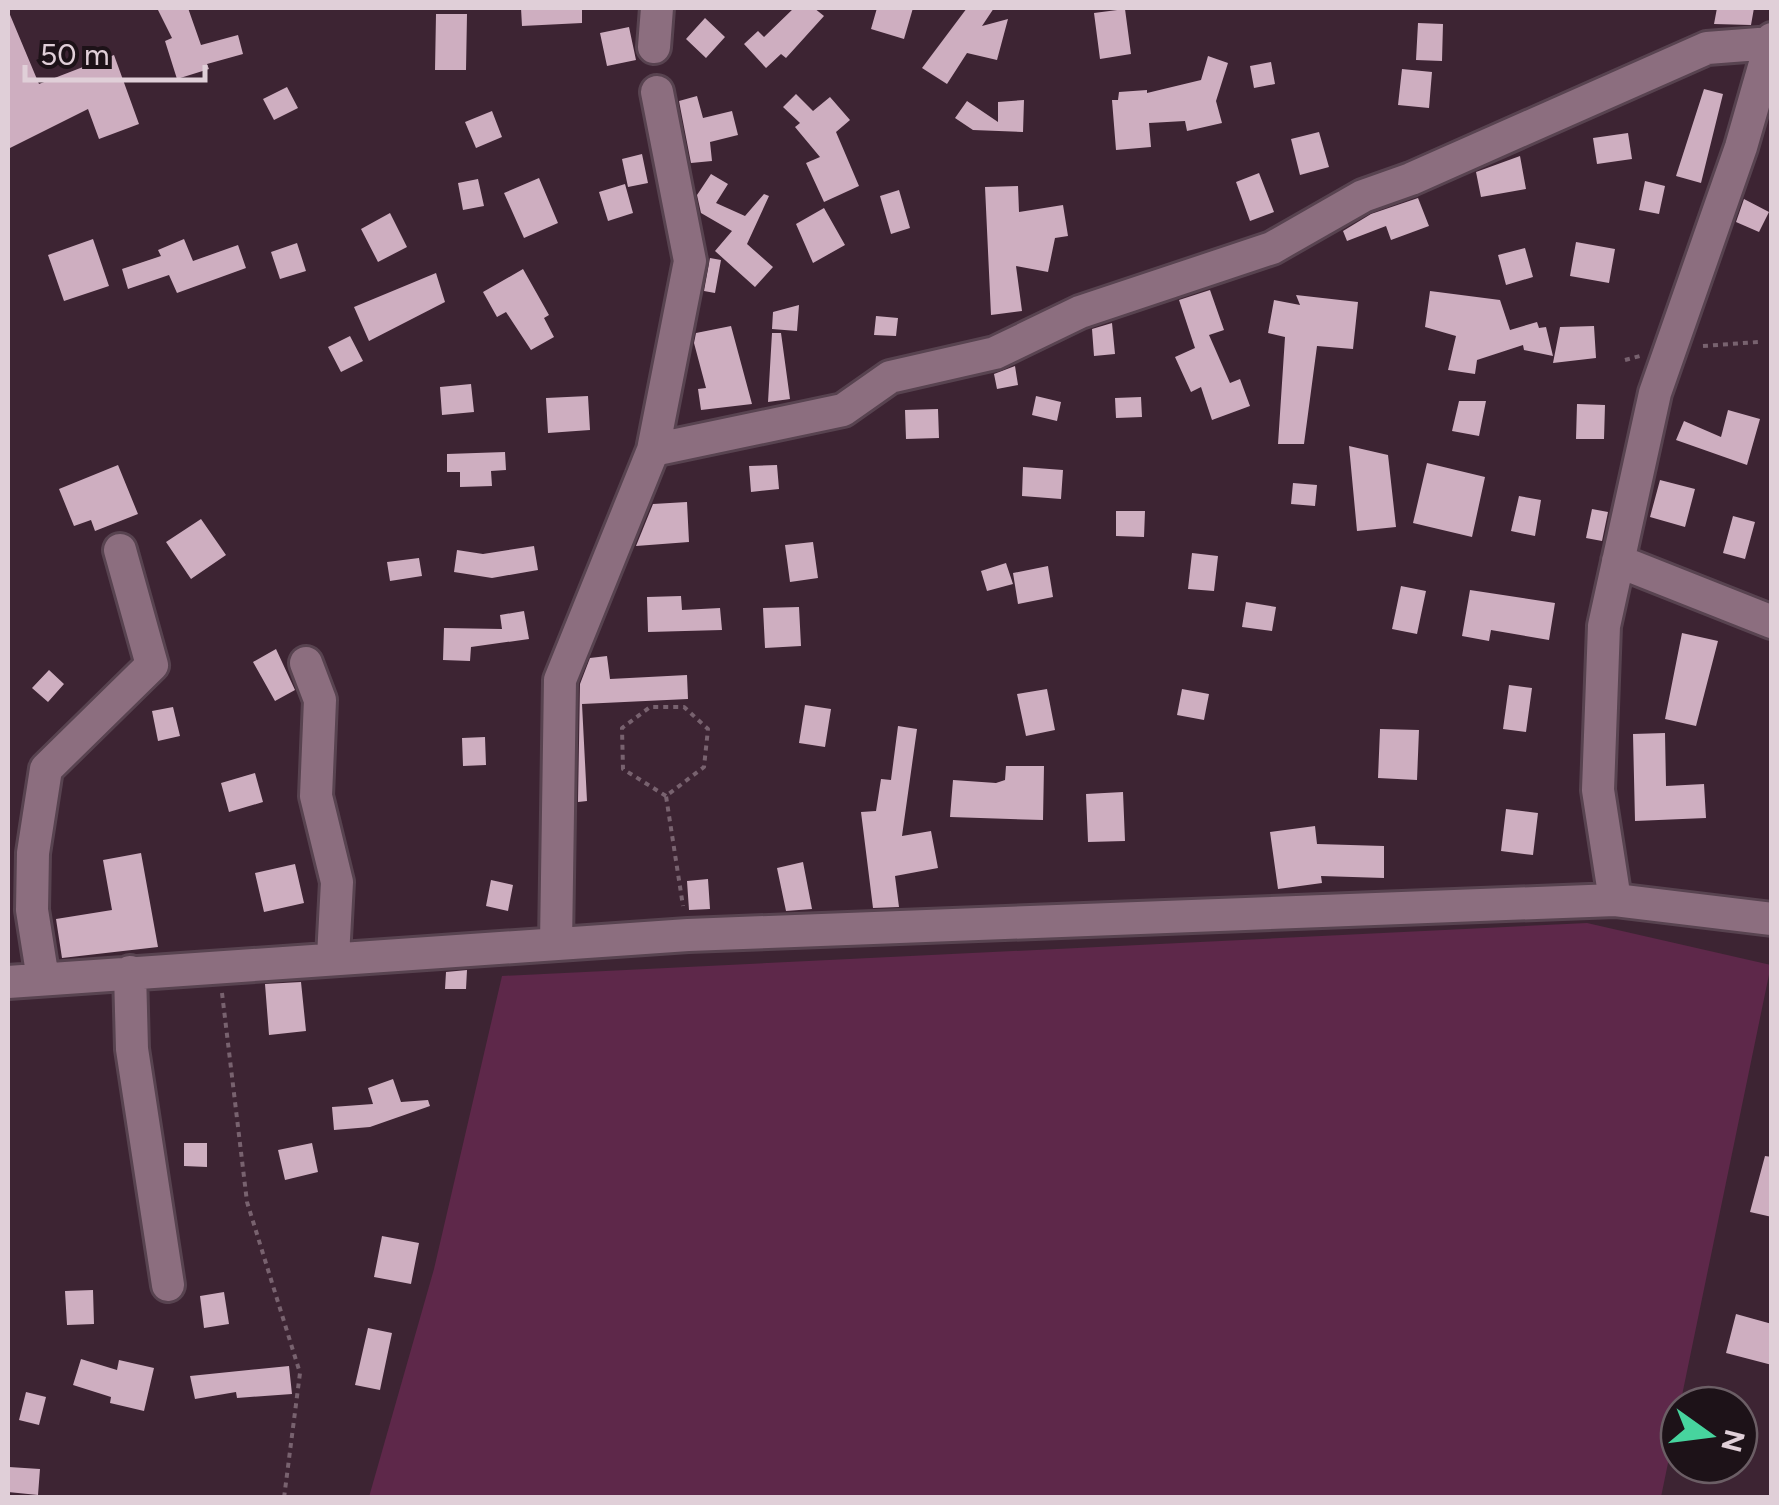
<svg xmlns="http://www.w3.org/2000/svg" width="1779" height="1505" viewBox="0 0 1779 1505" font-family="Figtree,sans-serif">
	<style>
		.green { fill: #5e284a }
		.building { fill: #ceaec0 }
		.lines { fill: none; stroke-linecap: round; stroke-linejoin: round }
		.minor-casing { stroke: #584350; stroke-width: 38 }
		.path { stroke: #78626f; stroke-width: 4; stroke-dasharray: 5 5; stroke-linecap: butt }
		.minor { stroke: #8c6e7f; stroke-width: 32 }
	</style>
	<rect width="100%" height="100%" fill="#3d2433"/>
	<!-- green -->
	<path class="green" d="M1587,923L1771,965L1661,1497H369L434,1269L502,976Z"/>
	<!-- building -->
	<path class="building" d="M157,8H188L201,45L238,35L243,54L207,64L209,69L177,79L165,41L172,38Z
		M521,8H582V23L522,26Z
		M794,8H814L824,16L786,58L781,54L766,68L744,44L758,31L764,37Z
		M877,8H913L904,39L871,29Z
		M967,8H994L982,26L1008,19L997,60L967,53L947,84L922,68Z
		M1717,8H1754L1751,25L1714,24Z
		M1125,9L1131,54L1100,59L1094,13Z
		M8,10L39,84L114,55L139,124L99,139L88,109L8,149Z
		M436,14H467L466,70H435Z
		M705,18L725,37L706,58L686,39Z
		M1418,23L1443,24L1442,61L1416,60Z
		M629,27L636,60L607,66L600,33Z
		M1208,56L1228,63L1216,101L1222,123L1187,131L1185,121L1149,123L1151,147L1116,150L1112,100H1118L1119,92L1147,90V93L1201,80Z
		M1271,62L1275,84L1254,88L1250,66Z
		M1402,69L1432,72L1429,108L1398,105Z
		M287,87L298,108L274,120L263,99Z
		M1704,89L1723,94L1701,183L1676,176Z
		M796,94L813,111L830,97L850,120L836,132L859,186L824,202L806,163L820,157L795,127L800,123L783,107Z
		M697,96L703,118L732,111L738,135L710,142L712,161L691,163L679,101Z
		M1024,100L1023,132L973,130L955,118L967,101L998,122V102Z
		M492,111L502,137L476,148L465,122Z
		M1319,132L1329,167L1300,175L1291,139Z
		M1628,133L1632,159L1597,164L1593,138Z
		M642,154L648,183L628,187L622,159Z
		M1520,156L1526,189L1481,197L1476,172Z
		M1259,173L1274,212L1250,221L1236,182Z
		M711,174L728,184L716,203L745,216L764,194L769,196L747,244L773,267L755,287L715,251L732,231L701,213L697,195Z
		M539,178L558,223L524,238L504,193Z
		M478,179L484,206L463,210L458,183Z
		M1645,181L1665,186L1659,214L1639,210Z
		M625,184L633,213L608,221L599,192Z
		M1018,186L1019,212L1063,205L1068,236L1055,238L1048,272L1016,266L1022,311L991,315L985,187Z
		M899,190L910,228L891,234L880,196Z
		M1418,198L1429,226L1391,240L1386,226L1347,241L1343,231L1371,214Z
		M1744,199L1769,212L1759,232L1736,222Z
		M824,208L845,245L813,263L796,224Z
		M390,213L407,247L378,262L361,229Z
		M93,239L109,286L64,301L48,255Z
		M184,239L193,261L238,245L246,268L177,293L169,275L128,289L122,269L161,256L158,250Z
		M1576,242L1615,249L1609,283L1570,276Z
		M297,243L306,271L280,279L271,252Z
		M1525,248L1533,277L1506,285L1498,255Z
		M710,258L721,260L715,293L704,291Z
		M523,269L549,315L544,318L554,337L531,350L506,312L497,317L483,292Z
		M436,273L445,302L369,341L354,307Z
		M1210,290L1224,330L1209,335L1230,383L1240,379L1250,406L1212,420L1201,387L1191,392L1175,357L1195,348L1179,300Z
		M1430,291L1500,300L1510,330L1537,322L1539,328L1546,327L1553,356L1524,350L1523,345L1477,360L1475,374L1448,370L1456,336L1425,327Z
		M1296,295L1358,302L1353,349L1317,346L1304,444H1278L1285,337L1268,333L1274,300L1300,305Z
		M799,305L797,331L772,329L773,312Z
		M876,316L898,318L896,336L874,335Z
		M1112,323L1115,354L1094,356L1092,329Z
		M731,326L752,404L701,410L698,389L706,388L694,343L696,333Z
		M1594,326L1596,358L1553,363L1560,327Z
		M772,333H781L790,399L768,402Z
		M350,336L363,361L341,372L328,347Z
		M1015,366L1018,385L997,389L994,374Z
		M471,384L474,412L442,415L440,387Z
		M588,396L590,430L548,433L546,398Z
		M1036,396L1061,402L1057,421L1032,415Z
		M1141,397L1142,417L1116,418L1115,398Z
		M1459,401H1486L1479,436L1452,431Z
		M1577,404L1605,405L1604,439H1576Z
		M938,409L939,438L906,439L905,410Z
		M1728,410L1760,419L1747,465L1676,440L1684,421L1721,437Z
		M1349,446L1388,455L1396,527L1357,531Z
		M505,452L506,470L491,471L492,486L460,487V472H447V454Z
		M1427,463L1485,477L1472,537L1413,523Z
		M118,465L138,514L95,531L91,520L74,526L59,489Z
		M777,465L779,489L751,492L749,466Z
		M1023,467L1063,470L1061,499L1022,496Z
		M1660,480L1695,489L1685,527L1650,517Z
		M1293,483L1317,485L1315,506L1291,504Z
		M1519,496L1541,500L1535,536L1511,531Z
		M687,502L689,542L636,546L653,504Z
		M1592,509L1608,512L1602,541L1586,538Z
		M1116,511H1145L1144,537L1116,536Z
		M1733,516L1755,522L1745,559L1723,553Z
		M201,519L226,555L191,579L166,542Z
		M813,542L818,578L790,582L785,545Z
		M534,546L538,570L492,578L454,572L457,550L483,554Z
		M1192,553L1218,556L1214,591L1188,589Z
		M419,558L422,576L390,581L387,562Z
		M1006,563L1013,584L987,591L981,571Z
		M1048,566L1053,597L1018,604L1013,573Z
		M1401,586L1426,591L1417,634L1392,629Z
		M1470,590L1555,603L1549,640L1491,630L1489,641L1462,636Z
		M681,596L682,610L720,608L722,630L648,632L647,597Z
		M1246,602L1276,607L1272,631L1242,627Z
		M799,607L801,646L765,648L763,608Z
		M524,611L529,639L471,647L470,661L443,660L444,628L502,629L500,615Z
		M1682,633L1718,641L1696,726L1665,719Z
		M276,649L295,690L275,701L253,662Z
		M607,656L610,679L687,675L688,699L582,704L587,801L578,802L580,684L590,658Z
		M49,670L64,684L48,702L32,688Z
		M1509,685L1532,688L1526,732L1503,729Z
		M1047,689L1055,730L1026,736L1017,694Z
		M1182,689L1209,694L1204,720L1177,715Z
		M805,705L831,709L825,747L799,743Z
		M173,707L180,736L158,741L152,711Z
		M898,726L917,729L902,836L931,831L938,868L895,876L899,907L873,908L861,812L876,811L881,779L891,780Z
		M1380,729L1419,730L1417,780L1378,778Z
		M1665,733L1666,786L1704,784L1706,818L1635,821L1633,734Z
		M485,737L486,765L463,766L462,738Z
		M1006,766H1044L1043,820L950,817L953,780L996,783L1005,780Z
		M255,773L263,802L229,812L221,783Z
		M1123,792L1125,841L1088,842L1086,794Z
		M1506,809L1538,813L1533,855L1501,851Z
		M1315,826L1317,844L1384,846V878L1321,876L1322,883L1278,889L1270,832Z
		M141,853L158,947L62,958L56,919L112,910L103,860Z
		M803,862L812,909L786,911L777,868Z
		M295,864L304,903L264,912L255,873Z
		M708,879L710,909L689,910L687,881Z
		M491,880L513,885L508,911L486,906Z
		M467,970L466,989H445L446,972Z
		M301,982L306,1031L269,1035L265,984Z
		M393,1079L401,1102L428,1100L430,1106L370,1127L334,1130L332,1107L373,1104L368,1088Z
		M184,1143H207V1167L184,1166Z
		M312,1143L318,1172L285,1180L278,1150Z
		M1765,1156L1772,1157V1217L1750,1212Z
		M382,1236L419,1243L411,1284L374,1277Z
		M93,1290L94,1324L67,1325L65,1291Z
		M224,1292L229,1324L204,1328L200,1296Z
		M1736,1314L1772,1324V1365L1726,1353Z
		M368,1328L392,1333L380,1390L355,1385Z
		M81,1359L117,1370L119,1360L154,1368L144,1411L110,1403L111,1397L73,1385Z
		M289,1366L292,1394L237,1398L236,1392L195,1399L190,1376Z
		M26,1392L46,1397L39,1425L19,1420Z
		M9,1467L40,1469L38,1495L8,1492Z"/>
	<g class="lines">
		<defs>
			<path id="minor" d="M654,47L657,8
				M653,450L843,410L890,377L995,353L1080,312L1272,248L1363,196L1411,179L1707,48L1772,43
				M1618,561L1772,622
				M306,663L320,700L316,796L337,882L333,957
				M1615,900L1598,790L1604,626L1655,393L1741,147L1772,39
				M556,944L560,680L653,450L690,261L657,92
				M130,972L132,1049L168,1285
				M43,979L32,910L33,853L46,769L152,665L120,550
				M8,982L688,935L1615,900L1772,919"/>
		</defs>
		<!-- minor casing -->
		<use href="#minor" class="minor-casing"/>
		<!-- path -->
		<path class="path" d="M1703,346L1758,342
			M1625,360L1640,356
			M666,796L623,769L622,728L650,707H684L708,729L704,767L666,796L683,906
			M222,993L247,1202L300,1373L284,1498"/>
		<!-- minor -->
		<use href="#minor" class="minor"/>
	</g>
	<!-- border -->
	<rect width="1779" height="1505" fill="none" stroke="#e0cfd8" stroke-width="20"/>
	<!-- north arrow -->
	<g transform="translate(1709 1435) rotate(104)"><circle r="48" fill="#1d1218" stroke="#6b5e65" stroke-width="2.5"/>
	<path d="M0-8L18 38L0 25L-18 38Z" fill="#47d49e"/>
	<text y="-15" font-size="28" font-weight="bold" text-anchor="middle" fill="#e0cfd8">N</text>
	</g>
	<!-- scale -->
	<path d="M25 65v15h180v-15" fill="none" stroke="#e0cfd8" stroke-width="5"/>
	<text x="40" y="65" font-size="30" fill="#e0cfd8" stroke="#1d1218" stroke-width="8" paint-order="stroke">50 m</text>
</svg>
